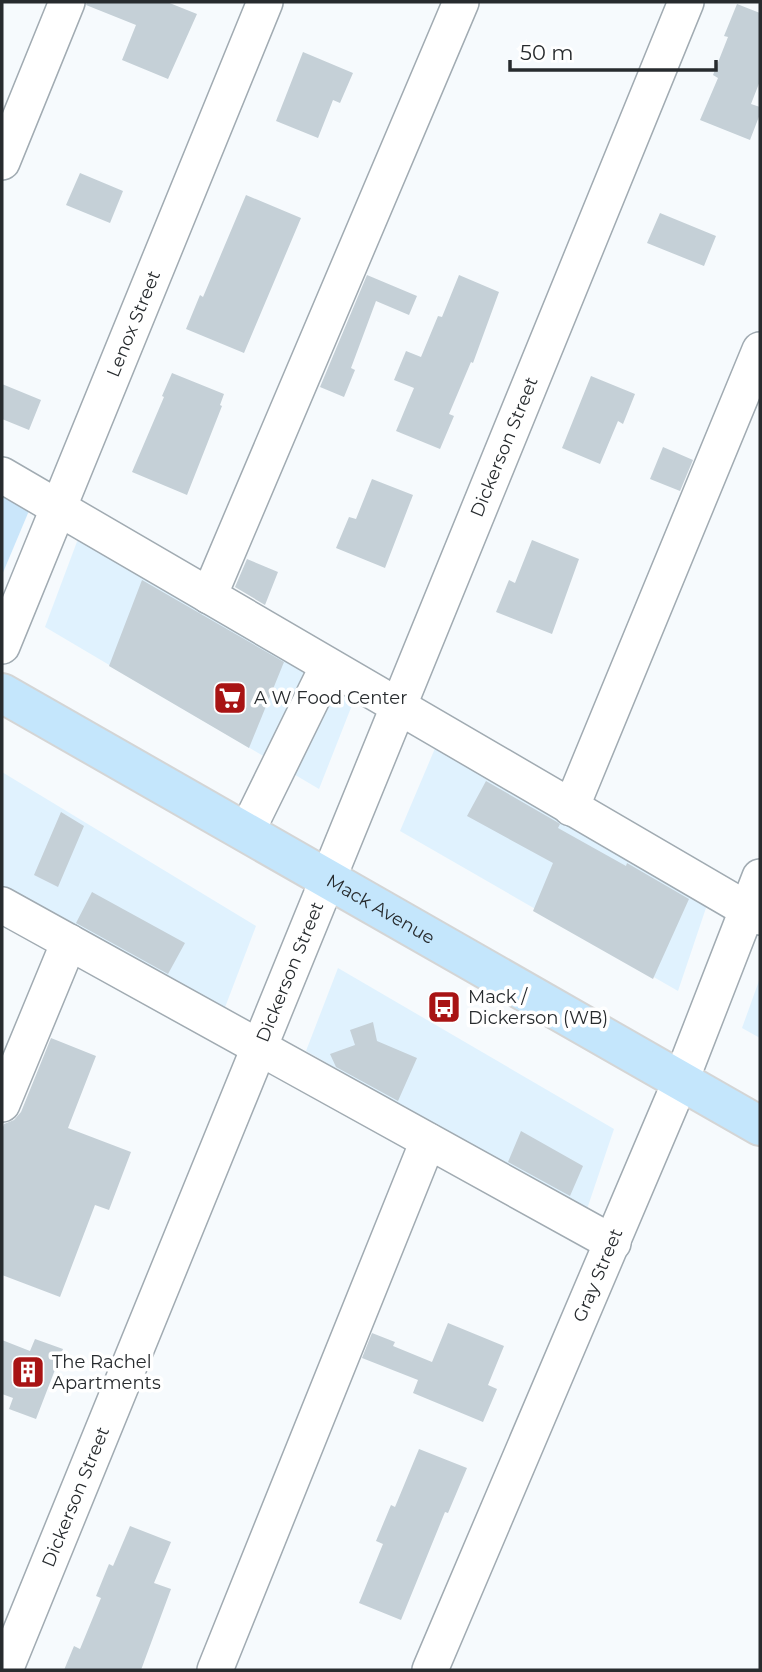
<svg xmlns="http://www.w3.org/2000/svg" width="762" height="1672" viewBox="0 0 762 1672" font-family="Montserrat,sans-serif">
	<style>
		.built { fill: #e0f2fe }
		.green { fill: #cae6fa }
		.building { fill: #c5d0d7 }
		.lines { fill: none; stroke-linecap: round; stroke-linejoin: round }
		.minor-casing { stroke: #a1abb2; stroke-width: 38 }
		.major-casing { stroke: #d4d5d5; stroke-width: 42 }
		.minor { stroke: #fff; stroke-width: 35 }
		.major { stroke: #c4e6fc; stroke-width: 38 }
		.labels { text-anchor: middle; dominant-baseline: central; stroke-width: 7; stroke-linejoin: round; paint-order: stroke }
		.street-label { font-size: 18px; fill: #272b2e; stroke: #fff }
		.poi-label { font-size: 18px; fill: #272b2e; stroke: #fff; text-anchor: start }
	</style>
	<rect width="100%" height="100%" fill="#f6fafd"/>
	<!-- built -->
	<path class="built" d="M81,531L356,695L319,789L45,627Z
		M436,746L709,899L678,991L400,831Z
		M2,772L256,926L224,1010L2,889Z
		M338,968L614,1129L586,1212L306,1051Z
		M760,978V1038L742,1028Z"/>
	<!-- green -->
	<path class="green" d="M2,490L31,506L2,575Z"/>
	<!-- building -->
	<path class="building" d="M87,2H167L197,14L168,79L122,60L136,25L86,5Z
		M737,4L760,13V81L751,104L760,107V114L750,140L700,120L718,78L713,75L728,37L724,36Z
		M303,52L353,73L340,103L333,100L318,138L276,121Z
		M80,173L123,191L110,223L66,205Z
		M246,195L301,218L244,353L186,329L200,295L203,297Z
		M660,213L716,236L704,266L647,243Z
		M367,275L417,296L409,315L376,301L351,368L355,370L344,397L320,387Z
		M459,275L499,292L473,363L471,362L449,414L454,416L440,449L396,431L414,388L394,380L406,351L421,357L438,316L442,317Z
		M172,373L224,394L220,405L222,406L187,495L132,472L164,397L162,396Z
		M591,376L635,394L623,424L618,421L600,464L562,448Z
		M2,384L41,400L29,430L2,419Z
		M663,447L693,460L680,491L650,479Z
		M372,479L413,495L385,568L336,548L349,517L356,519Z
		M532,540L579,559L552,634L496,612L509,580L515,583Z
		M247,559L278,572L265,605L235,587Z
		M142,580L284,662L249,748L109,666Z
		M486,781L557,822L560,824L558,828L626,866L627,863L689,899L653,979L533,911L553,863L467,816Z
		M61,812L84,826L58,887L34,875Z
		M92,892L185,943L168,974L76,923Z
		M373,1022L377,1041L417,1058L398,1101L336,1067L330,1054L355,1045L350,1030Z
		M51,1038L96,1056L68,1128L131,1152L109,1210L95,1205L60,1297L2,1275V1130L4,1124L14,1120L21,1112Z
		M521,1131L583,1166L570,1196L508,1162Z
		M448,1323L504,1346L488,1385L497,1389L483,1422L413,1393L418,1380L362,1358L372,1333L395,1342L393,1346L432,1362Z
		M35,1339L63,1349L36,1419L9,1409L13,1398L2,1394V1340L30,1351Z
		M419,1449L467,1468L448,1513L445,1512L401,1620L359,1603L383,1544L376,1541L391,1505L395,1507Z
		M130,1526L171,1542L154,1583L171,1589L141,1670H64L74,1646L80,1649L101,1598L96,1596L109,1564L113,1566Z"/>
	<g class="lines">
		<defs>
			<g id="minor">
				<path d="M2,162L67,2"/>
				<path d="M2,475L760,917"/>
				<path d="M209,596L461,2"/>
				<path id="s1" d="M2,646L265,2"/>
				<path d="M571,808L760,350"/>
				<path d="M246,833L328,666"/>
				<path d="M2,905L613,1243"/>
				<path d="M2,1104L69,942"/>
				<path id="s2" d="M5,1670L686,2"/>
				<path d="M215,1670L428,1141"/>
				<path id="s3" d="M430,1670L681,1080L760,877"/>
			</g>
			<g id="major">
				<path id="s4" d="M2,693L760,1126"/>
			</g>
		</defs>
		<!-- minor casing -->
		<use href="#minor" class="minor-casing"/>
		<!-- major casing -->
		<use href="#major" class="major-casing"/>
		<!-- minor -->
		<use href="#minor" class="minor"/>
		<!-- major -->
		<use href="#major" class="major"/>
	</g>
	<!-- icons -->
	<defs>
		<symbol id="supermarket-square" viewBox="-11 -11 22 22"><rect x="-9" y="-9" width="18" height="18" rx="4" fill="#a81414" stroke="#fff"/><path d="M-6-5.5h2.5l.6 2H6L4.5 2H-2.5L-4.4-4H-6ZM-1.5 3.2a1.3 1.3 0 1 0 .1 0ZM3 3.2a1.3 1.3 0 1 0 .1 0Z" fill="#fff"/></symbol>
		<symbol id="bus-square" viewBox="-11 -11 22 22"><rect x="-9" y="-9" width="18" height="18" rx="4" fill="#a81414" stroke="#fff"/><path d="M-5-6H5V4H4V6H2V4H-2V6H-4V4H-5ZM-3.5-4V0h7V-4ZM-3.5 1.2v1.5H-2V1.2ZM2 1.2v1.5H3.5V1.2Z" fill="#fff"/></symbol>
		<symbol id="building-square" viewBox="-11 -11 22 22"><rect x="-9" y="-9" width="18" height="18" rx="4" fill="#a81414" stroke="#fff"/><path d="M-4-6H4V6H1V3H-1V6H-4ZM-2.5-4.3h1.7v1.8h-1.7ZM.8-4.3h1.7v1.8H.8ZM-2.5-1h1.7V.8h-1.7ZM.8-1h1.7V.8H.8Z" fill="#fff"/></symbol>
	</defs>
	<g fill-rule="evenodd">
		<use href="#supermarket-square" x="211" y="679" width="38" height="38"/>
		<use href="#bus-square" x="425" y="988" width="38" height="38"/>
		<use href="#building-square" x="9" y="1353" width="38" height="38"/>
	</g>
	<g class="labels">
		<!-- street labels -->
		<g class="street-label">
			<text stroke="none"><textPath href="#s1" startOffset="348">Lenox Street</textPath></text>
			<text stroke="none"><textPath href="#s2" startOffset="1321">Dickerson Street</textPath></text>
			<text stroke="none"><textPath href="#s4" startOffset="436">Mack Avenue</textPath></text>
			<text stroke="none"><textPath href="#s2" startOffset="754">Dickerson Street</textPath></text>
			<text stroke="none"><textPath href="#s3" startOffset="429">Gray Street</textPath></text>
			<text stroke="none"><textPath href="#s2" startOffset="187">Dickerson Street</textPath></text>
		</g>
		<!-- poi labels -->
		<g class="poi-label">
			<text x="254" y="698">A W Food Center</text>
			<text x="468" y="997">Mack /<tspan x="468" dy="21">Dickerson (WB)</tspan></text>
			<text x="52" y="1362">The Rachel<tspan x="52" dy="21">Apartments</tspan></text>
		</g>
	</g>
	<!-- border -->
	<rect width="762" height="1672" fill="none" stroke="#272b2e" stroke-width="7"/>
	<!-- scale -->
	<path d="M510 60v10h206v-10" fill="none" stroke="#272b2e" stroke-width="3.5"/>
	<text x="520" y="60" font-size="21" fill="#272b2e" stroke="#ffffff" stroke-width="5" paint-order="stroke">50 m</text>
</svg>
